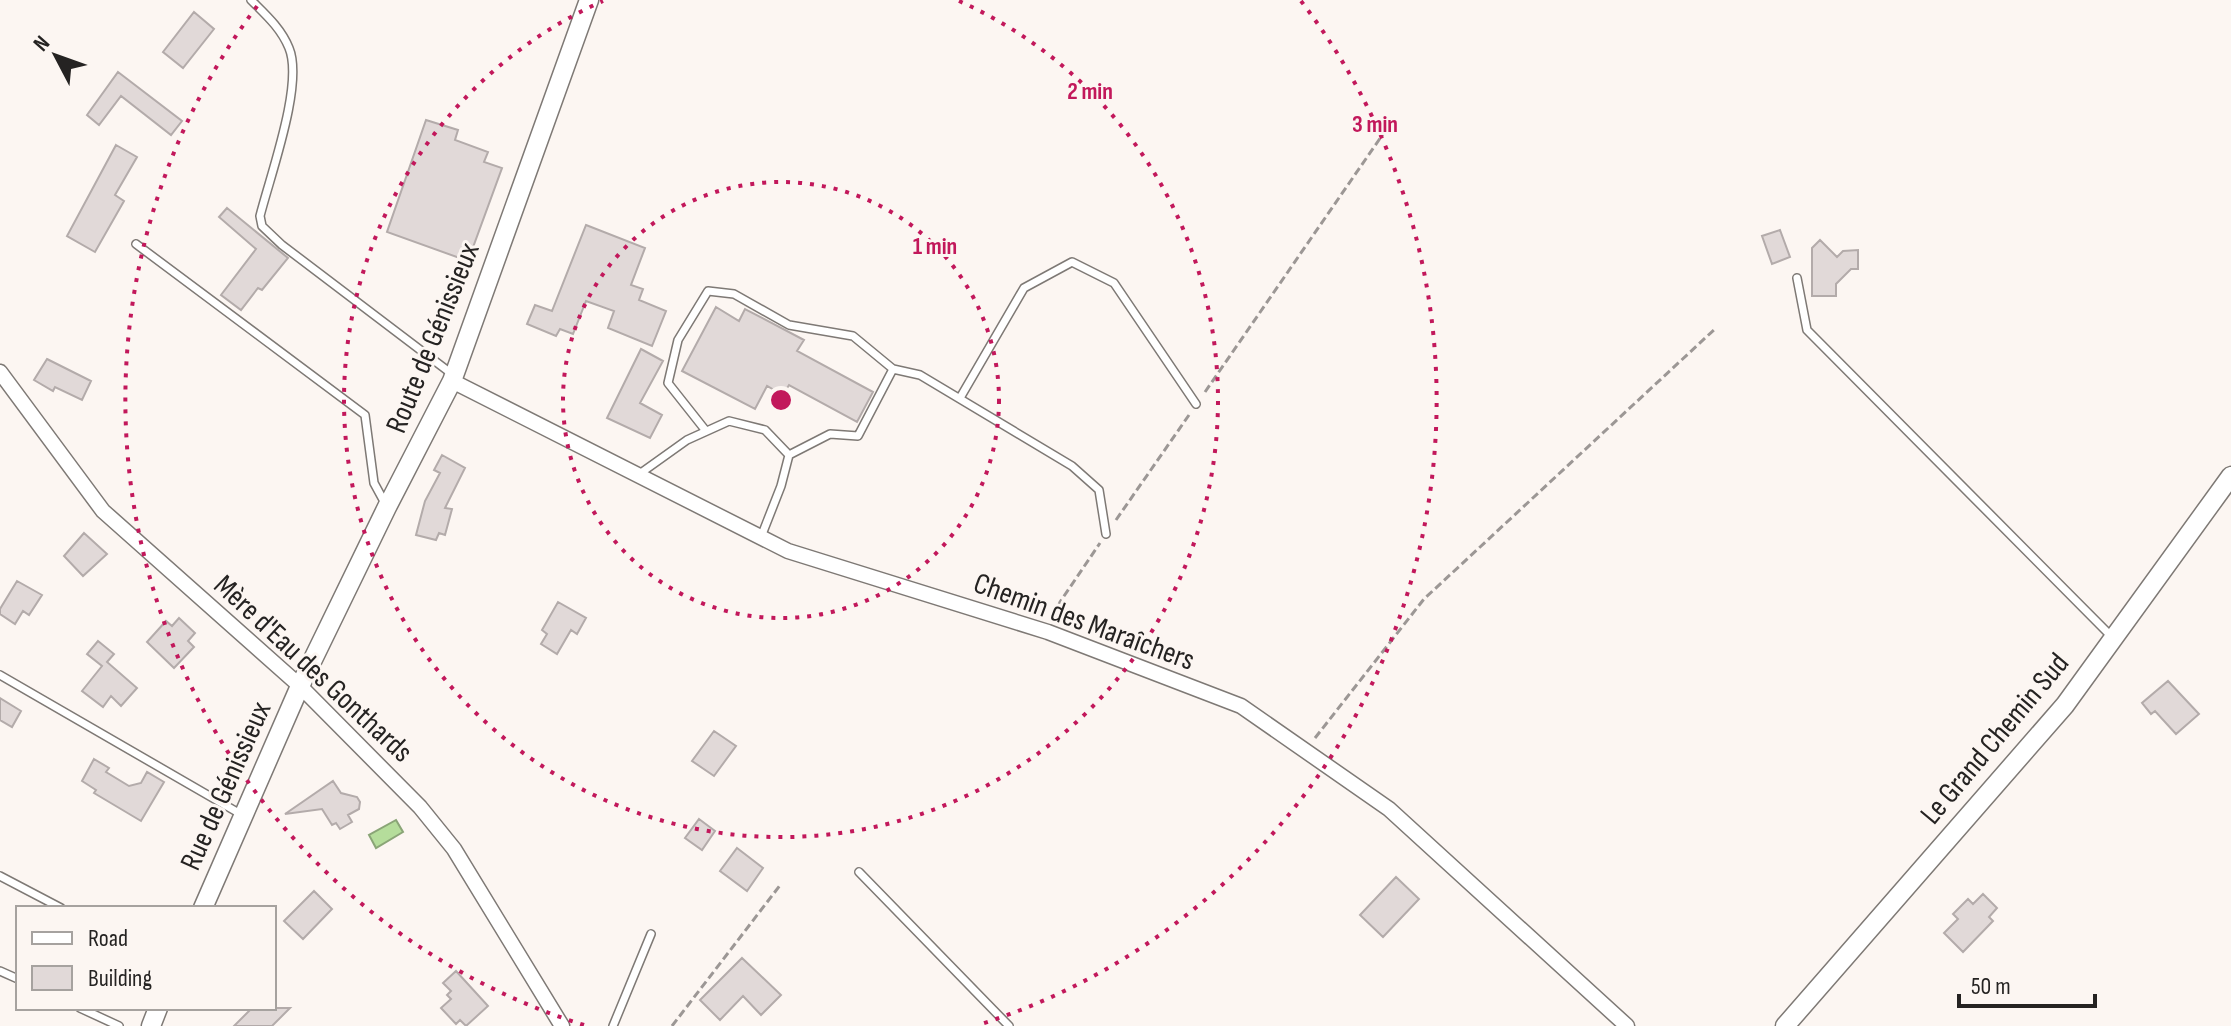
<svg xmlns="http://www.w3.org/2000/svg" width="2231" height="1026" viewBox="0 0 2231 1026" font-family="'Sofia Sans Condensed',sans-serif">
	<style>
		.water { fill: #b5dd9b; stroke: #8aa577; stroke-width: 2 }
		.building { fill: #e1d9d8; stroke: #b3abaa; stroke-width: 2 }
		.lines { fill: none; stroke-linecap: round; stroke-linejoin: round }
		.service-casing { stroke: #7e7975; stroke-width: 10 }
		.minor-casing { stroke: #7e7975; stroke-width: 17 }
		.tertiary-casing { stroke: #7e7975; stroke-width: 21 }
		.path { stroke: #9c9795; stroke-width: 3; stroke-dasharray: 8 4; stroke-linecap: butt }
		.service { stroke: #fff; stroke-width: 7 }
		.minor { stroke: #fff; stroke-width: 14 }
		.tertiary { stroke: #fff; stroke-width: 18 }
		.ring { fill: none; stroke: #c2185b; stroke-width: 4; stroke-dasharray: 4 8 }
		.labels { text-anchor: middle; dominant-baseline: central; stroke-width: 6; stroke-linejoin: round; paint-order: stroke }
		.street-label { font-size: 30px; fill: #252322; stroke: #fcf6f2 }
		.centre { fill: #c2185b; stroke: #fcf6f2; stroke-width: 4 }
		.ring-label { font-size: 24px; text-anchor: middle; font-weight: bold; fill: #c2185b; stroke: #fcf6f2; stroke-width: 6; stroke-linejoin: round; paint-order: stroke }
	</style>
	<rect width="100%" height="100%" fill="#fcf6f2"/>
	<!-- water -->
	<path class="water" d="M396,820L403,832L376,848L369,835Z"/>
	<!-- building -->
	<path class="building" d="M194,12L214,29L183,68L163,52Z
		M118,72L182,121L171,135L121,96L99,125L87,115Z
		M426,120L458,130L455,140L488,152L484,162L502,168L468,261L387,232Z
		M116,145L137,157L115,195L124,201L95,252L67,236Z
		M227,208L288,258L262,290L258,288L241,310L221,295L256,249L219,217Z
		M586,225L645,248L631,285L643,289L639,300L666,311L652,346L608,328L614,311L586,301L573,334L560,329L556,336L527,324L535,305L552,311Z
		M1780,230L1790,257L1772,264L1762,236Z
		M1820,240L1837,257L1843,251L1858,250V269H1851L1836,284V296H1812V248Z
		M716,307L739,321L745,309L804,340L797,351L873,392L857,422L789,385L783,395L767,386L755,409L682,371Z
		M641,349L663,361L640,403L662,415L650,438L607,418Z
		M47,359L91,381L82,400L55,387L53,391L34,380Z
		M442,455L465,468L445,508L452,509L445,535L439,533L436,540L416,535L425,501L440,473L434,470Z
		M84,533L107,554L83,576L64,556Z
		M17,581L42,595L29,615L23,611L15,624L0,614V609Z
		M558,602L586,618L577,634L571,630L557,654L541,644L547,634L542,630Z
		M179,618L195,633L188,641L194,647L174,668L147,642L166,621L172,626Z
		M98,641L114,654L107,662L137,688L121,706L111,696L103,707L82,691L102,666L87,654Z
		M2168,681L2199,714L2176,734L2155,711L2151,714L2142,703Z
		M0,698L21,711L12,727L0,720Z
		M714,731L736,746L714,776L692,761Z
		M94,759L109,768L106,772L129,786L141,783L147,772L164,782L141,821L94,793L96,790L82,781Z
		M333,781L341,793L357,797L360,802L359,809L348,815L352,822L340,829L336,823L332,825L322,809L285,814Z
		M699,819L715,831L702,850L685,838Z
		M737,848L763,868L747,891L720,871Z
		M1396,877L1419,899L1383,937L1360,915Z
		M314,891L332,909L303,939L284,921Z
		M1983,894L1997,908L1989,917L1993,921L1963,952L1944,933L1958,919L1953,914L1968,899L1973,904Z
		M742,958L781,995L761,1015L743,996L720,1020L700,1000Z
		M456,971L488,1006L466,1026L460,1020L456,1024L441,1008L451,999L447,995L451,991L443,983Z
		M252,1008H290L272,1026H234Z"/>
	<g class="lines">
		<defs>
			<path id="service" d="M251,0C265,14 281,28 289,48C304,84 270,176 260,216L262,226L282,245L452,374
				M136,244L365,415L374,483L386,505
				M1797,278L1807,330L2111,636
				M893,369L920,375L1072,466L1099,490L1106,534
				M960,398L1024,288L1072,262L1114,283L1196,404
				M706,431L668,383L678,340L708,291L734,294L789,325L853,336L893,369L858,436L830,434L789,455
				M638,475L687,440L729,421L765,430L789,455L781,486L761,537
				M0,675L244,816
				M859,872L1009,1026
				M0,876L61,908
				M0,971L18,979
				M80,1008L119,1026
				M613,1026L651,934"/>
			<path id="minor" d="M0,372L103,511L300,686L420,807L454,849L562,1026
				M452,381L788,551L1048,632L1241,706L1389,809L1627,1026"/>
			<path id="tertiary" d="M203,908L300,686L387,507L452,381L589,0
				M151,1026L158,1008
				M1785,1026L2065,705L2231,476"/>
		</defs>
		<!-- service casing -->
		<use href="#service" class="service-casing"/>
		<!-- minor casing -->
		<use href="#minor" class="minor-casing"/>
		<!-- tertiary casing -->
		<use href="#tertiary" class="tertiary-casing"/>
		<!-- path -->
		<path class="path" d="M1205,392L1392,121
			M1116,520L1189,415
			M1054,618L1060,602L1100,543
			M1315,738L1424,599L1716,328
			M672,1026L781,884"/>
		<!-- service -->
		<use href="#service" class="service"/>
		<!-- minor -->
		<use href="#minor" class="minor"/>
		<!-- tertiary -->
		<use href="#tertiary" class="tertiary"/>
	</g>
	<!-- distance rings -->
	<g class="ring">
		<circle cx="781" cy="400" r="218"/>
		<path d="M959 1A437 437 0 1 1 603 1"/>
		<path d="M584 1025A655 655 0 0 1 261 1M1301 1A655 655 0 0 1 978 1025"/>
	</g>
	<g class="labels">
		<!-- street labels -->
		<g class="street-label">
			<text transform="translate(433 338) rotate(-68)">Route de Génissieux</text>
			<text transform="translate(1084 622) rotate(20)">Chemin des Maraîchers</text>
			<text transform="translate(313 669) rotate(43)">Mère d'Eau des Gonthards</text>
			<text transform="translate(1995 739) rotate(-50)">Le Grand Chemin Sud</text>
			<text transform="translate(226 786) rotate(-66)">Rue de Génissieux</text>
		</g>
	</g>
	<circle cx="781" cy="400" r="12" class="centre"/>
	<g class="ring-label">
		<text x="1090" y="99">2 min</text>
		<text x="1375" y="132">3 min</text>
		<text x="935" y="254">1 min</text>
	</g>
	<!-- legend -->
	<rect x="16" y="906" width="260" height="104" fill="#fcf6f2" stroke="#a6a29f" stroke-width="2"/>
	<rect x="32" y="932" width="40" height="12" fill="#ffffff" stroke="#a6a29f" stroke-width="2"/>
	<text x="88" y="946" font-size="24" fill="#252322">Road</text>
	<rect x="32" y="966" width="40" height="24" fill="#e1d9d8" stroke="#a6a29f" stroke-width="2"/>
	<text x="88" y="986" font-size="24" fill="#252322">Building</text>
	<!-- north arrow -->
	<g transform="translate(56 56) rotate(311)" stroke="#fcf6f2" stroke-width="6" paint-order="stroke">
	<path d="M0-6L14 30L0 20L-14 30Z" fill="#252322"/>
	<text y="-12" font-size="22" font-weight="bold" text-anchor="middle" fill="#252322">N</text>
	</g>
	<!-- scale -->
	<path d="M1959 994v12h136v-12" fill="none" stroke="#252322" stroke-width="4"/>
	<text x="1971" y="994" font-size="24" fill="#252322" stroke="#fcf6f2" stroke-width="6" paint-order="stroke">50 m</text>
</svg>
